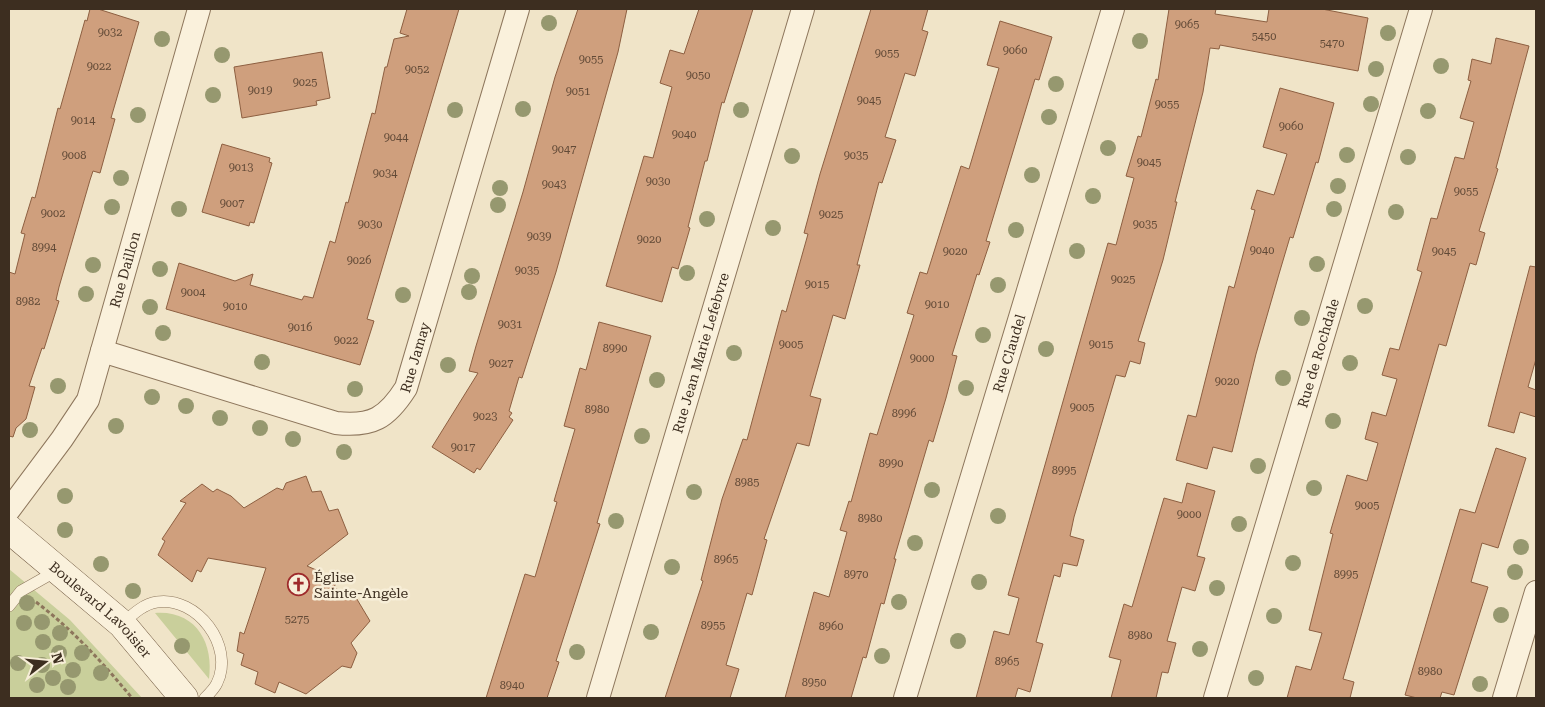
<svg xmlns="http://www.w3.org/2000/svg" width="1545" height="707" viewBox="0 0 1545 707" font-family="'Roboto Serif',serif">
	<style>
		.green { fill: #c9cf9b }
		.building { fill: #cf9f7d; stroke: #8d5f41 }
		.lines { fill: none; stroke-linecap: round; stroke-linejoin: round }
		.lane-casing { stroke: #8d765c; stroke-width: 12 }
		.street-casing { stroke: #8d765c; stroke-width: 24 }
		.secondary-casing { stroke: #6f573f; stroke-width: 29 }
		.path { stroke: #8d765c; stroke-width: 3; stroke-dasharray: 4 2.5; stroke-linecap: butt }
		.lane { stroke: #faf1dc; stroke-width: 11 }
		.street { stroke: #faf1dc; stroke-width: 22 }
		.secondary { stroke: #faf1dc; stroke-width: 28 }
		.tree { fill: #96986f }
		.labels { text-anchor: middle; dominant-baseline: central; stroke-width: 5; stroke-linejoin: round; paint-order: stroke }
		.number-label { font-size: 11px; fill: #624a37 }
		.street-label { font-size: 14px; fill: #3d2e20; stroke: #f7eed8 }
		.poi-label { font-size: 14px; fill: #3d2e20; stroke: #f7eed8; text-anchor: start }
	</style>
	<rect width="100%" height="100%" fill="#f0e4c8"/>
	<!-- green -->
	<path class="green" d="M9,569L70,620L142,698H9Z
		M155,613C196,610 214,643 209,679Z"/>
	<!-- building -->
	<path class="building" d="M90,9H98L139,22L111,118L115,119L100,173L93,171L90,180L59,287L56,300L59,301L44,349L42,348L29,386L35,387L26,419L16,428L13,437L9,436V272L15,274L25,234L21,233L32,197L35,198L58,108L60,109L85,20L87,21Z
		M407,9H459L367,319L374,321L360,365L166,309L179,263L235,281L253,274L250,285L302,300L304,296L313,298L330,241L335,243L346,202L348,203L372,113L375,114L385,67H387L394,39L409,36L400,33Z
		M578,9H627L618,52L556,272L522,378L519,377L509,411L512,413L509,417L513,420L480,470L477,468L474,473L432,447L478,373L469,371L476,346L523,192L555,77Z
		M699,9H753L724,103L722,102L707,161H705L688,227L690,228L678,269L672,267L662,302L606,286L644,156L653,158L672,87L660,83L670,50L684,54Z
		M871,9H928L922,30L928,32L915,76L905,73L885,137L896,140L882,183L879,182L857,265H860L845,319L833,315L810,396L821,399L809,446L797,443L764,539L767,540L752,595L747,593L726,665L739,669L730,698H665L703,581L701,580L722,499L743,439L747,440L782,310L786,312L808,234L804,233L820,174Z
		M1169,9H1216L1215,14L1267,22L1269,9H1322L1368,18L1358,71L1220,45L1219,49L1210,48L1203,92L1175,202H1177L1163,260L1138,341L1145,343L1140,364L1130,361L1125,377L1116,375L1074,517L1070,536L1084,540L1077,566L1063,563L1060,577L1054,575L1036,642L1043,644L1030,692L1018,688L1015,698H976L994,631L1009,635L1019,598L1008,595L1108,243L1116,245L1134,178L1126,176L1138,136L1141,137L1156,79L1158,80Z
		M1000,21L1052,37L1039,80L1035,79L986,241L990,242L979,275L977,274L952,355L957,356L946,398L933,442L929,440L894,559H896L884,604L881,603L866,658L863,657L851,698H785L814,592L829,597L847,532L840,530L849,501L851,502L870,433L877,435L914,315L907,313L920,272L927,274L961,166L969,169L999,68L987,65Z
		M1496,38L1529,46L1496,168L1498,169L1479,231L1485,233L1476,265L1470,263L1446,346L1439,344L1343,679L1354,682L1350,698H1287L1296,666L1311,670L1322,633L1309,630L1333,534L1330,533L1347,475L1367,481L1378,443L1365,439L1372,412L1386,416L1397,379L1382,375L1390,348L1399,350L1422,272L1417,270L1431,218L1437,219L1455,157L1464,159L1474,122L1460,118L1471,81L1468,80L1472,59L1491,64Z
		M322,52L330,98L316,101L317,105L242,118L234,67Z
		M1280,88L1334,103L1318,163L1316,162L1293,238L1290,237L1279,274L1256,354L1232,452L1213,447L1207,469L1176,460L1188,415L1196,417L1229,286L1234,288L1255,210L1251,209L1257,190L1274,195L1287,154L1263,147Z
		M222,144L270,158L269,162L272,163L267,180L254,223L250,222L249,226L202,212Z
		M1530,266L1536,267V359L1528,387L1536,390V417L1520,412L1514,433L1488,426Z
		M599,322L651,336L597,523L600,524L556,661L559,662L547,698H486L525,574L535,577L557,502L554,501L575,429L564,426L580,368L586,370Z
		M1496,448L1526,458L1498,548L1482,543L1471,582L1488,587L1454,695L1442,692L1440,698H1417L1405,695L1460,509L1475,513Z
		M306,476L312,492L321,491L329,511L338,509L348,534L307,566L337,579L334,588L355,596L370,621L351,643L357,653L351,668L342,666L306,694L279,682L275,693L255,684L258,672L241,665L244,654L237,651L240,632L244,634L266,568L208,558L201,572L197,570L192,582L158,555L165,541L162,539L186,503L180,501L202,484L213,492L217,489L231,496L244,508L277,488L283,490L286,483Z
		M1187,483L1215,491L1197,556L1205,558L1195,591L1182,587L1167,641L1176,643L1168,673L1162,672L1156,698H1111L1121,660L1109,657L1124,604L1132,607L1164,498L1182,503Z"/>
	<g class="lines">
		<defs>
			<path id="lane" d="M9,606L21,591L58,570
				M122,624C132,615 143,604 157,602C197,596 235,646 217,683C215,688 209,694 205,698"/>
			<g id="street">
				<path id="s1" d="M102,351L336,423C372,427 387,418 406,388L518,9"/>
				<path id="s2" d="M9,510L62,439L88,400L199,9"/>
				<path id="s3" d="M598,698L803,9"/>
				<path id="s4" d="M905,698L1113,9"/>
				<path id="s5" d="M1215,698L1421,9"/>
				<path d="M1504,698L1536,592"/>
			</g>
			<g id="secondary">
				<path id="s6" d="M9,529L122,624L184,698"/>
			</g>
		</defs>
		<!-- lane casing -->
		<use href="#lane" class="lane-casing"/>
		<!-- street casing -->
		<use href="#street" class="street-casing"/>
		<!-- secondary casing -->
		<use href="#secondary" class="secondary-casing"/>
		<!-- path -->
		<path class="path" d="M36,602C73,630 103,663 132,698"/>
		<!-- lane -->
		<use href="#lane" class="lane"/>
		<!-- street -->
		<use href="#street" class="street"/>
		<!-- secondary -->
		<use href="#secondary" class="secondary"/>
	</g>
	<!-- trees -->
	<g class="tree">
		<circle cx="549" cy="23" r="8"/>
		<circle cx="1388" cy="33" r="8"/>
		<circle cx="162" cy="39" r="8"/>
		<circle cx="1140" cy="41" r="8"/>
		<circle cx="222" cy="55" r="8"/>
		<circle cx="1441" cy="66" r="8"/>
		<circle cx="1376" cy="69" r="8"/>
		<circle cx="1056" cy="84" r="8"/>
		<circle cx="213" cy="95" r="8"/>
		<circle cx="1371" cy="104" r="8"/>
		<circle cx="523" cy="109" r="8"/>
		<circle cx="455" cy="110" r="8"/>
		<circle cx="741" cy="110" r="8"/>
		<circle cx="1428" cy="111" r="8"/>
		<circle cx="138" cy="115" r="8"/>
		<circle cx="1049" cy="117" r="8"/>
		<circle cx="1108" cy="148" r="8"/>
		<circle cx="1347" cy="155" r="8"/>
		<circle cx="792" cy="156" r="8"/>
		<circle cx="1408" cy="157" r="8"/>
		<circle cx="1032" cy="175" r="8"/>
		<circle cx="121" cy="178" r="8"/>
		<circle cx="1338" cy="186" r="8"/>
		<circle cx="500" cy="188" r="8"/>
		<circle cx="1093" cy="196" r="8"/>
		<circle cx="498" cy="205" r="8"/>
		<circle cx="112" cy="207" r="8"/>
		<circle cx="179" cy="209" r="8"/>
		<circle cx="1334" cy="209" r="8"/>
		<circle cx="1396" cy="212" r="8"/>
		<circle cx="707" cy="219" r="8"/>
		<circle cx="773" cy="228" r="8"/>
		<circle cx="1016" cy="230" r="8"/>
		<circle cx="1077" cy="251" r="8"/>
		<circle cx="1317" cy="264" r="8"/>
		<circle cx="93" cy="265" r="8"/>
		<circle cx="160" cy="269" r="8"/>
		<circle cx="687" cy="273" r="8"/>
		<circle cx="472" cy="276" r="8"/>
		<circle cx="998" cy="285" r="8"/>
		<circle cx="469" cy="292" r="8"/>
		<circle cx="86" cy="294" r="8"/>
		<circle cx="403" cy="295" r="8"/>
		<circle cx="1365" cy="306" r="8"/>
		<circle cx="150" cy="307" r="8"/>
		<circle cx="1302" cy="318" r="8"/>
		<circle cx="163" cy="333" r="8"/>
		<circle cx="983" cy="335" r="8"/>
		<circle cx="1046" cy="349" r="8"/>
		<circle cx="734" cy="353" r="8"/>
		<circle cx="262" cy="362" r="8"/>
		<circle cx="1350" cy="363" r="8"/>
		<circle cx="448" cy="365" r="8"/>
		<circle cx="1283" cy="378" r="8"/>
		<circle cx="657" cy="380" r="8"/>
		<circle cx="58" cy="386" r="8"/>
		<circle cx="966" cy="388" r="8"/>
		<circle cx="355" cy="389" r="8"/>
		<circle cx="152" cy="397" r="8"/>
		<circle cx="186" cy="406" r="8"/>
		<circle cx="220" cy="418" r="8"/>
		<circle cx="1333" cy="421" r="8"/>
		<circle cx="116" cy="426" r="8"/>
		<circle cx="260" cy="428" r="8"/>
		<circle cx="30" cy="430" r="8"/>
		<circle cx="642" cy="436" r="8"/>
		<circle cx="293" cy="439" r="8"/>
		<circle cx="344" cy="452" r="8"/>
		<circle cx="1258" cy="466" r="8"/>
		<circle cx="1314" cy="488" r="8"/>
		<circle cx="932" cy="490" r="8"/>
		<circle cx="694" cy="492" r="8"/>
		<circle cx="65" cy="496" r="8"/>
		<circle cx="998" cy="516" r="8"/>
		<circle cx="616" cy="521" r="8"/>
		<circle cx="1239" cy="524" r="8"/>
		<circle cx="65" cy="530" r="8"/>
		<circle cx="915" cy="543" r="8"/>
		<circle cx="1521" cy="547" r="8"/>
		<circle cx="1293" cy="563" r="8"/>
		<circle cx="101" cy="564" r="8"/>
		<circle cx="672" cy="567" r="8"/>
		<circle cx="1515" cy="572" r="8"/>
		<circle cx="979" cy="582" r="8"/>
		<circle cx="1217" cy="588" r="8"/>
		<circle cx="133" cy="591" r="8"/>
		<circle cx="899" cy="602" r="8"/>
		<circle cx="27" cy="603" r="8"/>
		<circle cx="1501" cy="615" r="8"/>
		<circle cx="1274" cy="616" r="8"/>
		<circle cx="42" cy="622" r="8"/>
		<circle cx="24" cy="623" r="8"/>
		<circle cx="651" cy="632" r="8"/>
		<circle cx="60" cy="633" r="8"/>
		<circle cx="958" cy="641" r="8"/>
		<circle cx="43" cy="642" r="8"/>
		<circle cx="182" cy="646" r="8"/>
		<circle cx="1200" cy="649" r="8"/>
		<circle cx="577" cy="652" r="8"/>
		<circle cx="59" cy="653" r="8"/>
		<circle cx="82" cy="653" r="8"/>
		<circle cx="882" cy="656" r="8"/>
		<circle cx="18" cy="663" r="8"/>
		<circle cx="42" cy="665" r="8"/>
		<circle cx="73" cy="670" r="8"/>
		<circle cx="101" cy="673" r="8"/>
		<circle cx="53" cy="678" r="8"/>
		<circle cx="1256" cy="678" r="8"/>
		<circle cx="1480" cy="684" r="8"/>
		<circle cx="37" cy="685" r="8"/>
		<circle cx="68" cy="687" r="8"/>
	</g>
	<!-- icons -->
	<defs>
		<symbol id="church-ring" viewBox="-11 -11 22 22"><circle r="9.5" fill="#f7eed8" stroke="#9e2a2b" stroke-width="1.5"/><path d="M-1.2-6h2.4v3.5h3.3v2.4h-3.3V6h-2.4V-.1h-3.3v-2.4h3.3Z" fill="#9e2a2b"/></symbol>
	</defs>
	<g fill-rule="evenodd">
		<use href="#church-ring" x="286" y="572" width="25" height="25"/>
	</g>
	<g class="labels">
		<!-- number labels -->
		<g class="number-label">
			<text x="1187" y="24">9065</text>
			<text x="110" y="32">9032</text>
			<text x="1264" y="36">5450</text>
			<text x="1332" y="43">5470</text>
			<text x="1015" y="50">9060</text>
			<text x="887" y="53">9055</text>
			<text x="591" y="59">9055</text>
			<text x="99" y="66">9022</text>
			<text x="417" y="69">9052</text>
			<text x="698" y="75">9050</text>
			<text x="305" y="82">9025</text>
			<text x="260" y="90">9019</text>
			<text x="578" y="91">9051</text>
			<text x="869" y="100">9045</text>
			<text x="1167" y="104">9055</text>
			<text x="83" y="120">9014</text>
			<text x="1291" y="126">9060</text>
			<text x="684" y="134">9040</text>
			<text x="396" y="137">9044</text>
			<text x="564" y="149">9047</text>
			<text x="74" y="155">9008</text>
			<text x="856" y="155">9035</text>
			<text x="1149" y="162">9045</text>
			<text x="241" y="167">9013</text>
			<text x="385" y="173">9034</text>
			<text x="658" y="181">9030</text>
			<text x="554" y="184">9043</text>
			<text x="1466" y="191">9055</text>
			<text x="232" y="203">9007</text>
			<text x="53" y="213">9002</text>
			<text x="831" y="214">9025</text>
			<text x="370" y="224">9030</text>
			<text x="1145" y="224">9035</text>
			<text x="539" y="236">9039</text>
			<text x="649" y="239">9020</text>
			<text x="44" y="247">8994</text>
			<text x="1262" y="250">9040</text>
			<text x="955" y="251">9020</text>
			<text x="1444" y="251">9045</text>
			<text x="359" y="260">9026</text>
			<text x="527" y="270">9035</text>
			<text x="1123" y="279">9025</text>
			<text x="817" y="284">9015</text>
			<text x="193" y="292">9004</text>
			<text x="28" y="301">8982</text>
			<text x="937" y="304">9010</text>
			<text x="235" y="306">9010</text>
			<text x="510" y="324">9031</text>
			<text x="300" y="327">9016</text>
			<text x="346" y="340">9022</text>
			<text x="791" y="344">9005</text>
			<text x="1101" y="344">9015</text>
			<text x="615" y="348">8990</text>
			<text x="922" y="358">9000</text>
			<text x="501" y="363">9027</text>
			<text x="1227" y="381">9020</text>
			<text x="1082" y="407">9005</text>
			<text x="597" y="409">8980</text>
			<text x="904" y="413">8996</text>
			<text x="485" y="416">9023</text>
			<text x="463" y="447">9017</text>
			<text x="891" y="463">8990</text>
			<text x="1064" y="470">8995</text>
			<text x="747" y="482">8985</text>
			<text x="1367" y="505">9005</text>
			<text x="1189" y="514">9000</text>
			<text x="870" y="518">8980</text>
			<text x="726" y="559">8965</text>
			<text x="856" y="574">8970</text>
			<text x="1346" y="574">8995</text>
			<text x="297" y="619">5275</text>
			<text x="713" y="625">8955</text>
			<text x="831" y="626">8960</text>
			<text x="1140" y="635">8980</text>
			<text x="1007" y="661">8965</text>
			<text x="1430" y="671">8980</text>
			<text x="814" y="682">8950</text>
			<text x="512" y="685">8940</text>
		</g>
		<!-- street labels -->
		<g class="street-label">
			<text stroke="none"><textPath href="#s2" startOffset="271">Rue Daillon</textPath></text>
			<text stroke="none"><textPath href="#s3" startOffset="360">Rue Jean Marie Lefebvre</textPath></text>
			<text stroke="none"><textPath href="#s4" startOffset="360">Rue Claudel</textPath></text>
			<text stroke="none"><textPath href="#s5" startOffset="360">Rue de Rochdale</textPath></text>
			<text stroke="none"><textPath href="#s1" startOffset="361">Rue Jamay</textPath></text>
			<text stroke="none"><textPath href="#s6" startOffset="122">Boulevard Lavoisier</textPath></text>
		</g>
		<!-- poi labels -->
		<g class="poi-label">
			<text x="314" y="577">Église<tspan x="314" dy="16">Sainte-Angèle</tspan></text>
		</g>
	</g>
	<!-- border -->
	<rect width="1545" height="707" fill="none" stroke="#3d2e20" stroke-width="20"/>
	<!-- north arrow -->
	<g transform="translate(45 662) rotate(74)" stroke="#f7eed8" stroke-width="4" paint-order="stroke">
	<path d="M0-4L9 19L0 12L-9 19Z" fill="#3d2e20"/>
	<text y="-8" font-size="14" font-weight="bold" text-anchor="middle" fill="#3d2e20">N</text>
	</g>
</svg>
